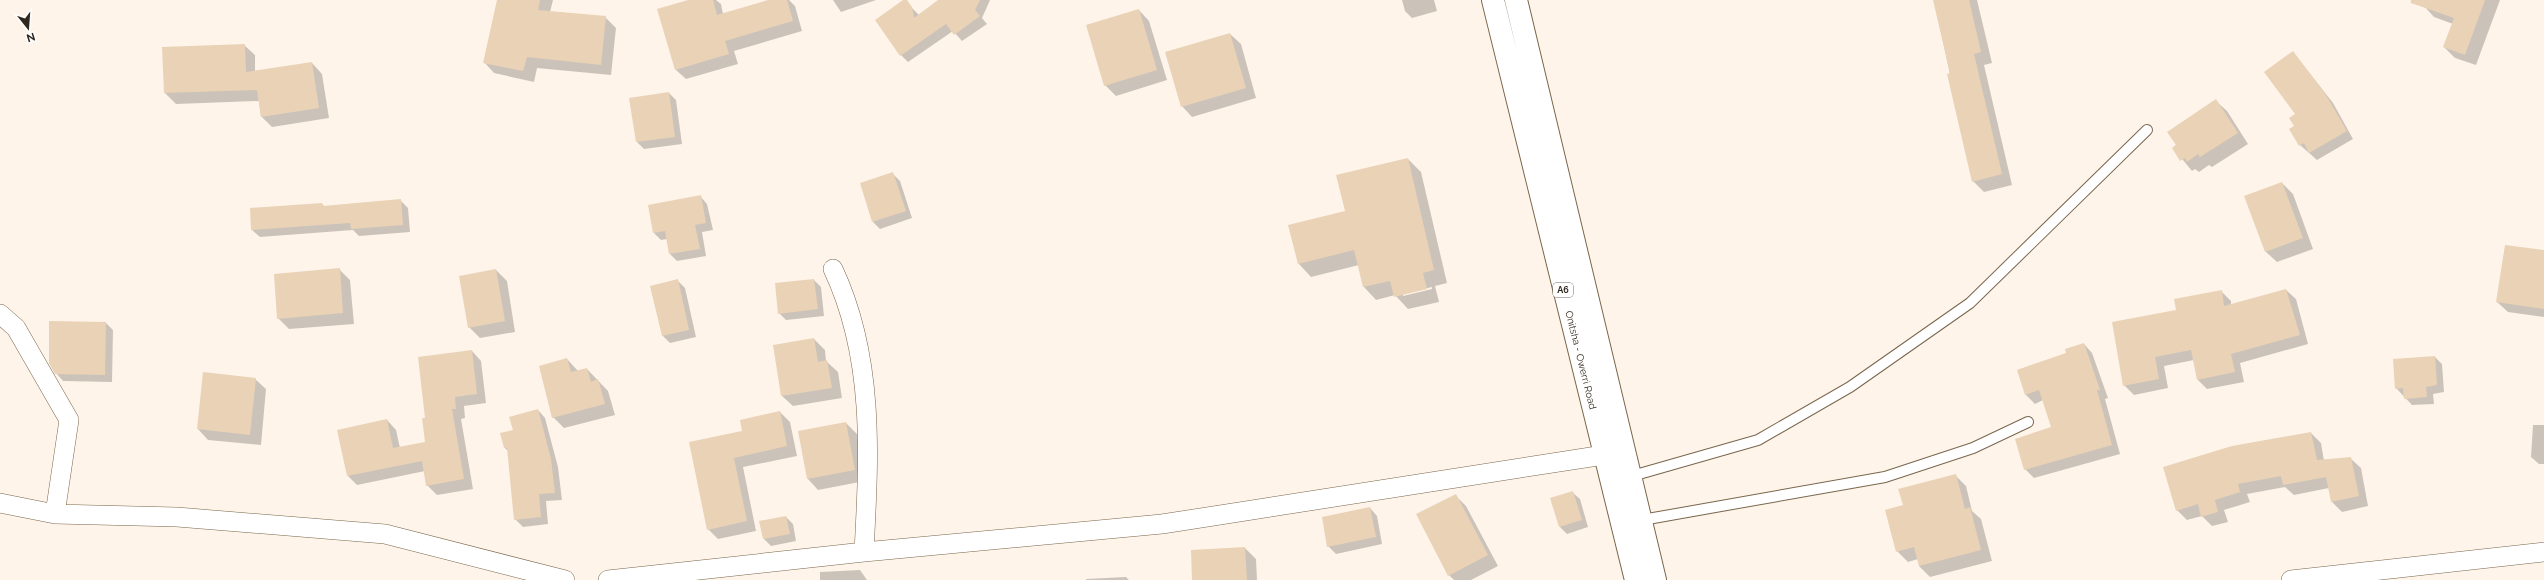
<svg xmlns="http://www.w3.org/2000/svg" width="2544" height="580" viewBox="0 0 2544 580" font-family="Raleway,sans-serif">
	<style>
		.shadow { fill: #0003; fill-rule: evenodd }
		.building { fill: #ead2b6 }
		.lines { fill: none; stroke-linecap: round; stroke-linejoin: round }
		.lane-casing { stroke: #7a664c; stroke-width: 12 }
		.street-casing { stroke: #7a664c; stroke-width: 20 }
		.highway-casing { stroke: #7a664c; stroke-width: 24 }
		.lane { stroke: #fff; stroke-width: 10 }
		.street { stroke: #fff; stroke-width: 19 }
		.highway { stroke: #fff; stroke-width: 22 }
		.labels { text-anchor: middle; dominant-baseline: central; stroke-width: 4; stroke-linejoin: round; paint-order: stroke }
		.shield { fill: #fff; stroke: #6e6861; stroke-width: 1 }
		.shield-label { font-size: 9px; font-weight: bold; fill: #30281d }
		.street-label { font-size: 10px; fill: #30281d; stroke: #fff }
	</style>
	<rect width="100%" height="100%" fill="#fef4e9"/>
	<!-- shadow -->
	<path class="shadow" d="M498,0H553L550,12L605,17L616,28L611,75L537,68L534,82L494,73L484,62Z
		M691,0H716L721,4L723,14L772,0H789L795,6L802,31L734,51L738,64L686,79L676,70Z
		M833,0H876L841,12Z
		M904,0L919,15L940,0H990L982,18L987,24L962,41L953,31L908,62L901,55Z
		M1402,0H1434L1437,11L1412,18L1405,11Z
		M1934,0H1977L1992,63L1984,65L2012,185L1984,192L1973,181Z
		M2426,0H2500L2476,65L2455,58L2444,47L2453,24L2434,17L2424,6Z
		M1139,10L1149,21L1167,80L1116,96L1105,85Z
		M1230,34L1241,44L1256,98L1192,117L1182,106Z
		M244,45L255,55V71L312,63L322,74L329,118L272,127L261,116L259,101L176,104L165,93L163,48Z
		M2293,52L2333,103L2353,139L2317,160L2300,145L2295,126L2297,114Z
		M669,93L676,100L682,144L644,149L637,142Z
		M2216,101L2227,111L2248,144L2212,167L2209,165L2199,172L2195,169L2192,171L2173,148Z
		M1408,159L1421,172L1447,283L1435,286L1439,302L1408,309L1395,295L1376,300L1364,287L1359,265L1311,277L1299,264L1289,226L1346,212ZM1432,287V289L1403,296V294Z
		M893,174L900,181L912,218L880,229L873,222Z
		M2282,183L2293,194L2313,249L2277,262L2266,252L2246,196Z
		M700,196L707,204L713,230L702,232L706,256L677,261L670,254L667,239L661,240L654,233Z
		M400,200L408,208L410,232L359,236L353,230L260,237L252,230L322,204L325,207Z
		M2544,251V317L2508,312L2497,302Z
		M339,269L350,280L354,324L289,329L278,318Z
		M496,270L507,281L515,332L480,338L469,327Z
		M677,280L685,288L696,337L670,343L663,336L651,287Z
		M814,280L821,287L824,316L786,320L779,313Z
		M2286,290L2296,299L2308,344L2240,363L2244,382L2207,389L2198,380L2194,360L2164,366L2168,388L2134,395L2124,385L2177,311L2221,291L2231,301V305Z
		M106,323L113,330L112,382L63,381L56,373Z
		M814,339L825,350L826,361L838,372L842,398L793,406L782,396Z
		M2084,344L2092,353L2108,398L2105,399L2120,454L2034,478L2025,469L2053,428L2043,400L2035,404L2026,395L2018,370L2068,353Z
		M472,351L481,361L486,403L464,406L465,418L461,419L473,489L437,495L427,485L425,471L357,485L348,476L387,420L396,430L400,448L426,443V419Z
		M2435,357L2442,364L2444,392L2433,394L2434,404L2412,405L2396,388Z
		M567,359L578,371L587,369L608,391L615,415L564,428L553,417Z
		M255,379L266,389L261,445L208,440L198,429Z
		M538,410L545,418L558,467L562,500L546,501L548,524L523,527L515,519L508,451L505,448L514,430Z
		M780,412L790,422L797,456L743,467L756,531L718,539L708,529L743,432Z
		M846,423L857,434L865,481L818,490L808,479L799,432Z
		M2533,425H2544V464H2539L2531,457Z
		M2311,433L2321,443L2324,461L2350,458L2361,468L2368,506L2342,512L2332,502L2329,488L2294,495L2285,487L2247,494L2250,502L2224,510L2228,522L2212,526L2202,516L2187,520L2177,510Z
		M1955,475L1966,486L1972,511L1981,519L1992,561L1930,577L1919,566L1918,559L1908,562L1897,551L1904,506Z
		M1572,492L1580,499L1588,527L1567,534L1560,527Z
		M1455,495L1466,506L1498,566L1471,580H1454L1449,575Z
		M1370,508L1377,516L1382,544L1336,554L1328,546Z
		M786,517L793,524L796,541L771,546L764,539Z
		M1245,548L1256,559L1257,580H1193Z
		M860,570L867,580H820V572Z
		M1126,577L1129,580H1086V579Z"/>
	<!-- building -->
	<path class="building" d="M497,0H540L538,10L606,16L601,65L527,57L523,71L483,63Z
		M688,0H713L717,15L768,0H787L793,21L725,41L729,54L675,70L657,9Z
		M903,0H907L912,7L914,18L938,0H980L975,10L980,16L954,35L946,24L900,56L875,20Z
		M1933,0H1969L1981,52L1974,54L2002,174L1972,182L1947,74L1950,73Z
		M2411,0H2485L2465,55L2443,47L2454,18L2411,3Z
		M1139,9L1157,70L1104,86L1086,25Z
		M1230,33L1246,88L1181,107L1165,52Z
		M245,44L246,72L312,62L319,108L261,117L257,90L164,93L162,47Z
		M2293,51L2326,95L2347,131L2309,153L2304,143L2299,146L2289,129L2294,126L2289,118L2295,114L2264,72Z
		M669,92L675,137L636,142L629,98Z
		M2216,99L2238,133L2200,157L2198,154L2187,162L2185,158L2180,161L2172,148L2176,145L2167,132Z
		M1408,158L1434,270L1423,273L1427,289L1394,297L1390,281L1363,287L1354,250L1298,264L1288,225L1345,211L1336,175Z
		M893,172L906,211L872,222L860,183Z
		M2282,182L2303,238L2265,252L2244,196Z
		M701,195L706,223L695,225L700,249L669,254L665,231L653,233L648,205Z
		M401,199L403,225L351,229L350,223L251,230L250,208L322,203L323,206Z
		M2505,245L2544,250V309L2496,302Z
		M340,268L343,313L277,319L274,274Z
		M496,269L505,321L468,328L459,276Z
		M678,279L689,330L662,336L650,286Z
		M814,279L818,309L778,314L775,283Z
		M2286,289L2300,335L2231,354L2235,372L2197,380L2191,350L2155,357L2159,379L2123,386L2112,322L2176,310L2174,299L2222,290L2224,306Z
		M49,321L106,322L105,375L55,374L49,363Z
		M814,338L818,362L827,360L832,388L781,396L773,345Z
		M2084,343L2100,390H2097L2112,445L2024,470L2015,439L2051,427L2039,390L2025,395L2017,370L2066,353L2065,349Z
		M472,350L477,394L455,397L456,409H452L464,479L426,486L422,461L347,476L337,430L387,419L393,448L425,442L422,418H425L418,357Z
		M2435,356L2437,385L2426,387L2427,397L2404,399L2403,388L2395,389L2393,359Z
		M567,358L571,372L587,368L591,382L598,379L605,404L552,418L539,366Z
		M203,372L256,378L250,435L197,429Z
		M538,409L551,459L555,493L539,494L541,517L514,520L507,448H504L500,433L513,430L509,417Z
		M780,411L787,446L734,458L747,521L707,530L689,442L742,431L740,420Z
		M846,422L855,470L807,479L798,431Z
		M2311,432L2317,460L2351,457L2359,496L2331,502L2326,477L2283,485L2281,476L2238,484L2240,492L2215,500L2218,512L2201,517L2198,504L2176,511L2163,467L2232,446Z
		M1956,474L1965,509L1970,507L1981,550L1919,566L1914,547L1896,552L1885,510L1903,505L1898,489Z
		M1573,491L1582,520L1559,527L1550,498Z
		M1456,494L1488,555L1448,576L1416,514Z
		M1370,507L1376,537L1327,547L1322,517Z
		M786,516L790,534L763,539L759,521Z
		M1245,547L1247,580H1192L1191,550Z"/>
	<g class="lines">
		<defs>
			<path id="lane" d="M1632,476L1758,440L1850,387L1970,303L2147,130
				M1642,520L1885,477L1973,448L2028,422"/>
			<path id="street" d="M833,269C875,358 869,456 864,552
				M0,314L16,328L69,420L55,514
				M0,503L55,514L177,517L385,534L565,580
				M608,580L864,552L1162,524L1604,455
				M2291,580L2544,552"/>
			<path id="highway" d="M1493,0L1636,580
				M1516,0L1655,580"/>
		</defs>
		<!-- lane casing -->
		<use href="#lane" class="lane-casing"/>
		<!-- street casing -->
		<use href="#street" class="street-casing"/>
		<!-- highway casing -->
		<use href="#highway" class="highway-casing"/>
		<!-- lane -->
		<use href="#lane" class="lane"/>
		<!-- street -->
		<use href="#street" class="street"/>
		<!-- highway -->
		<use href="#highway" class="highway"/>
	</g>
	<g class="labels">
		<!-- shield labels -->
		<rect class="shield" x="1553" y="283" width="20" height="14" rx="3"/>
		<g class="shield-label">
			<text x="1563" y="290">A6</text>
		</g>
		<!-- street labels -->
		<g class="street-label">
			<text transform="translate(1581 360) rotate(76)">Onitsha - Owerri Road</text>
		</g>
	</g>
	<!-- north arrow -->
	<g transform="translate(28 28) rotate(163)" stroke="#ffffff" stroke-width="3" paint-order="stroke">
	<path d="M0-3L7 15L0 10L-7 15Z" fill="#30281d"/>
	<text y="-6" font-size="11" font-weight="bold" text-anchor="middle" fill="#30281d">N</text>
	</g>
</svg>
